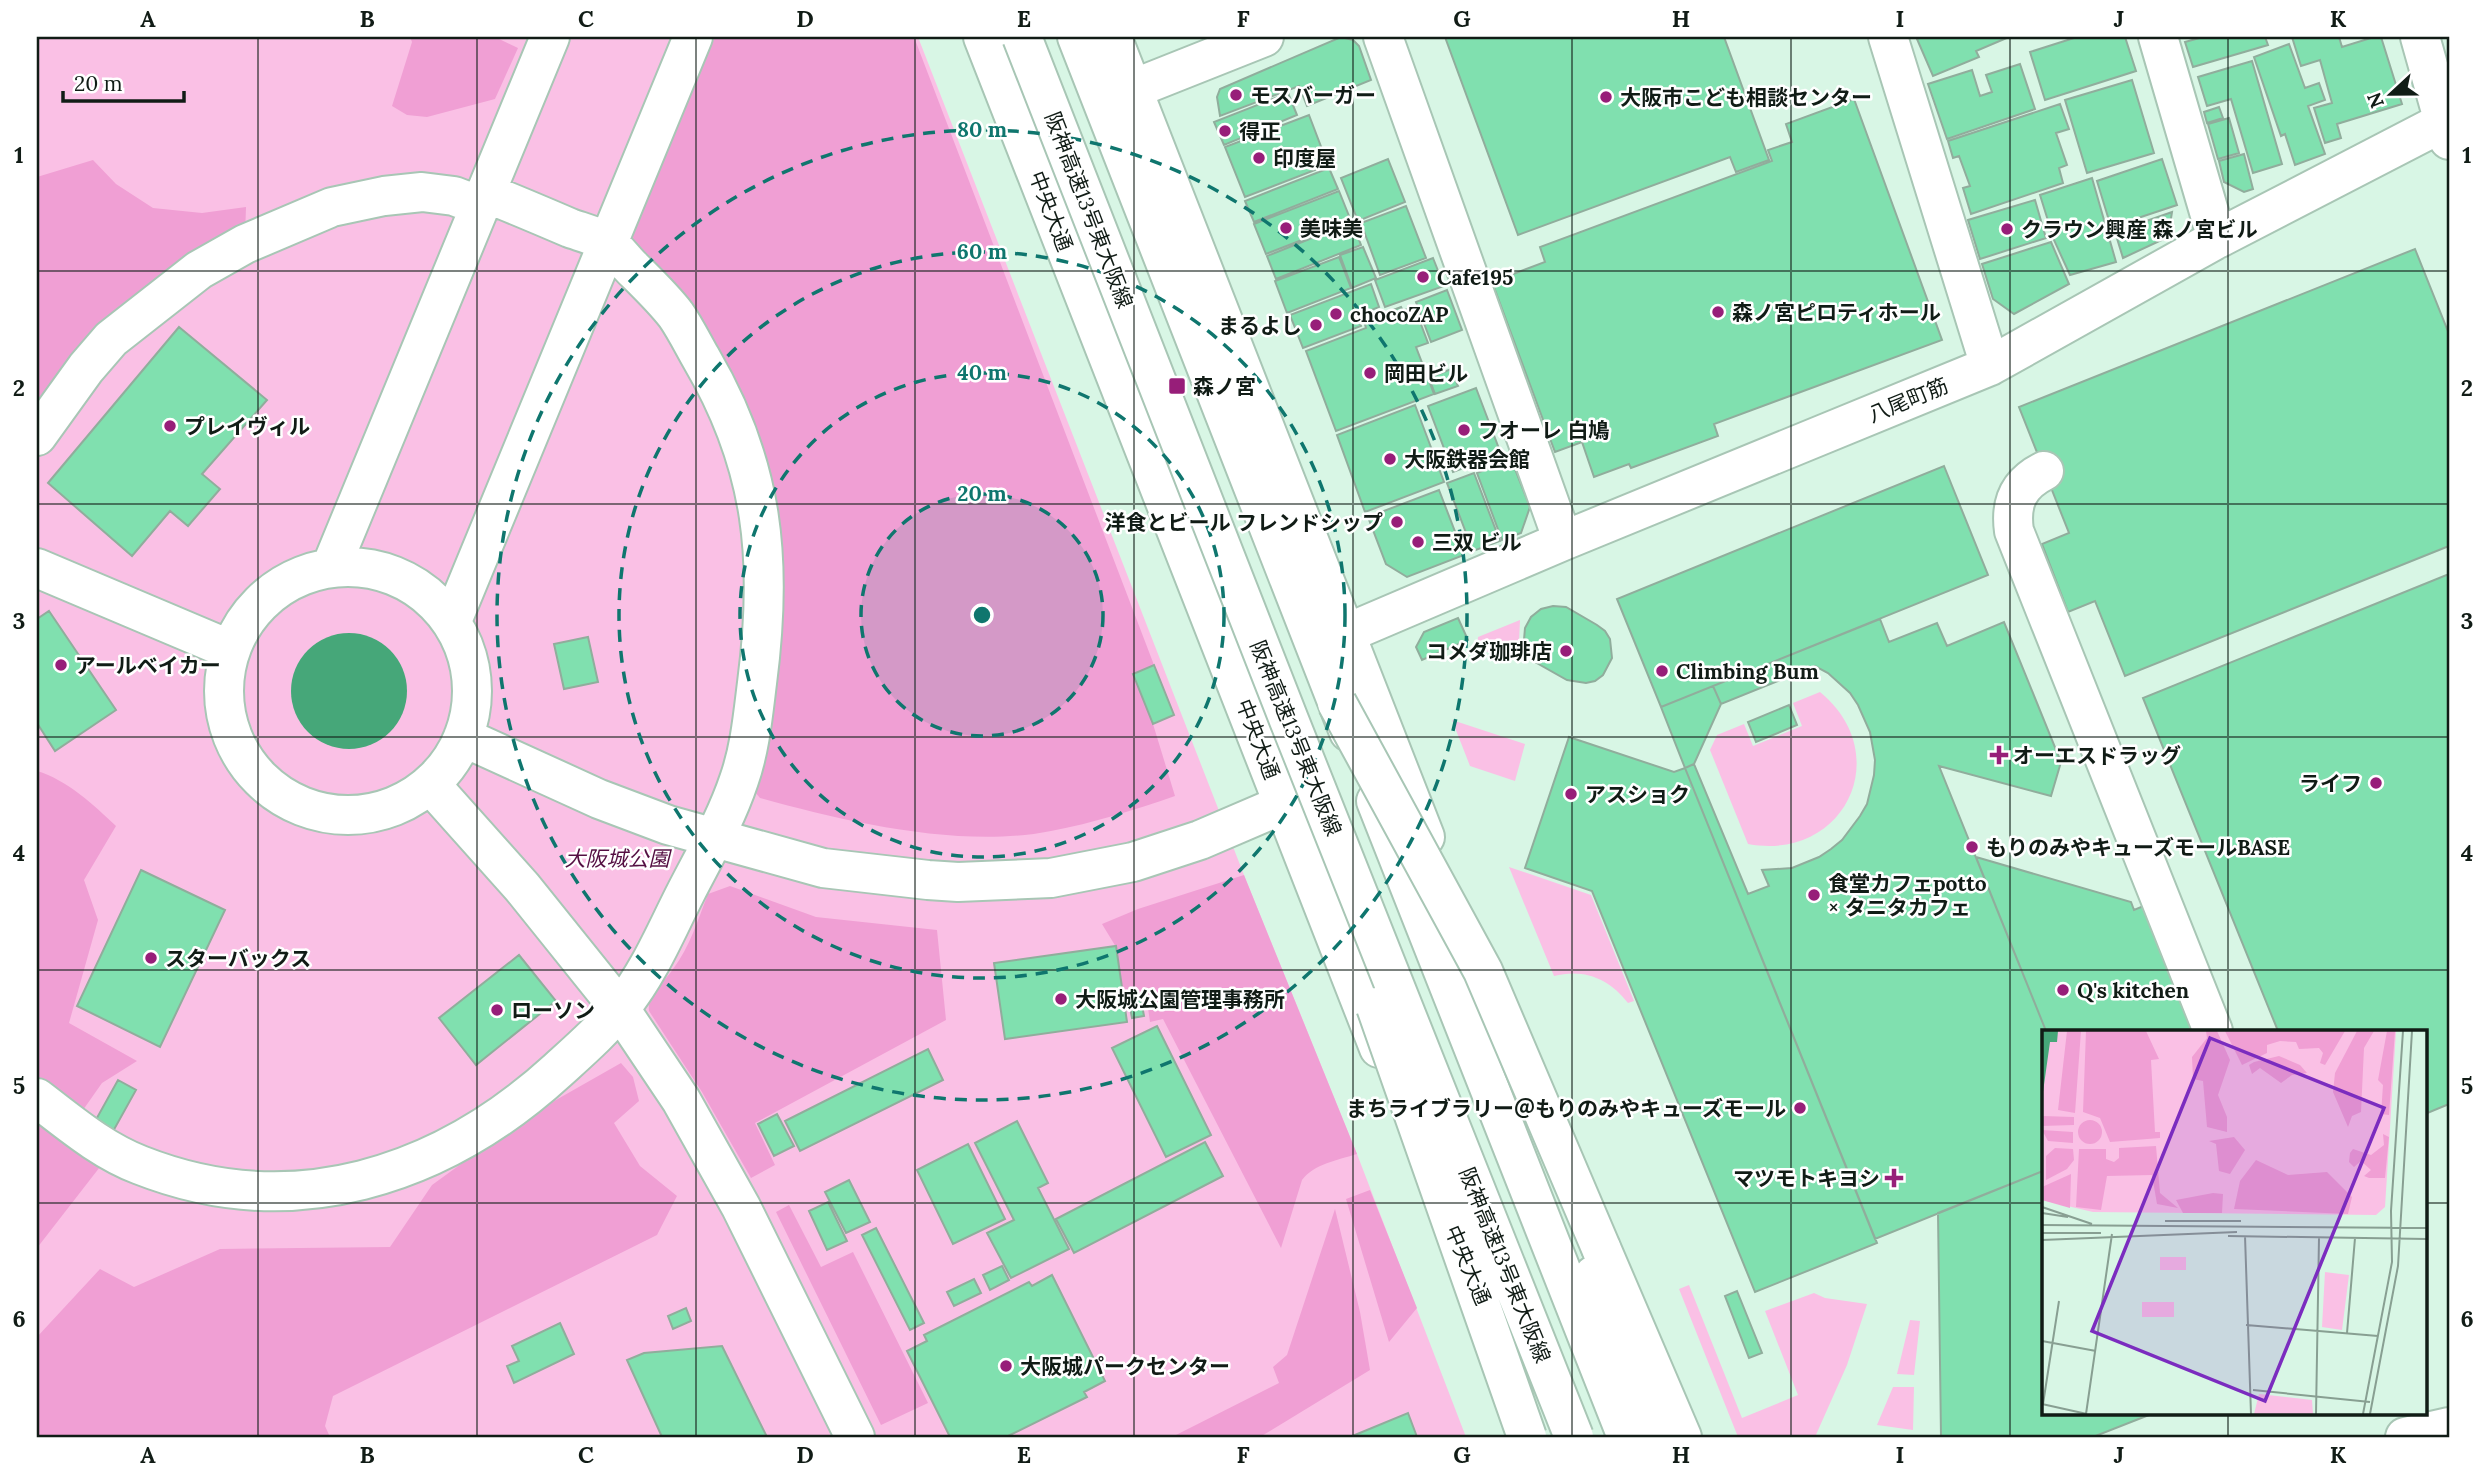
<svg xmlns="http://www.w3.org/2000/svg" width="2486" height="1474" viewBox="0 0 2486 1474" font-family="Lora,'Noto Sans JP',serif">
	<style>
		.green { fill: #fac0e5 }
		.forest { fill: #f09fd4 }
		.water { fill: #46a779 }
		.building { fill: #80e0af; stroke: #90ad9c; stroke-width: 2 }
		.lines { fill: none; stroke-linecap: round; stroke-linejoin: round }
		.minor-casing { stroke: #a8c6b5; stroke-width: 42 }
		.major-casing { stroke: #a8c6b5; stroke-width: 42 }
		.highway-casing { stroke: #a8c6b5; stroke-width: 42 }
		.minor { stroke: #fff; stroke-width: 38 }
		.major { stroke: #fff; stroke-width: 38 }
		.highway { stroke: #fff; stroke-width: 38 }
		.highway-bridge-casing { stroke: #a8c6b5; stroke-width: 42; stroke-linecap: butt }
		.highway-bridge { stroke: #fff; stroke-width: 38 }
		.grid { fill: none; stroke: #111c16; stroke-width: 2; stroke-opacity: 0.55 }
		.ring { fill: none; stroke: #0f766e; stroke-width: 3.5; stroke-dasharray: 12 9 }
		.poi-dot { fill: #971e79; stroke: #fff; stroke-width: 2.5 }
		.labels { text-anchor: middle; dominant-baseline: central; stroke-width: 5; stroke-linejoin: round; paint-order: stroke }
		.poi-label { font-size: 21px; font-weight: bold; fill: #111c16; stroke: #fff; text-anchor: start }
		.street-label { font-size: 21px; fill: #111c16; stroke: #fff }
		.park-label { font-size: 21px; font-style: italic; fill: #540e42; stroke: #fff }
		.inset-road { fill: none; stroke: #889f92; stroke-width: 2 }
		.view { fill: #7b2cbf; fill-opacity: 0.15; stroke: #7b2cbf; stroke-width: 3.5 }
		.inset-edge { fill: none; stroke: #111c16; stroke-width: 3.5 }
		.centre { fill: #0f766e; stroke: #fff; stroke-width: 3.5 }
		.ring-label { font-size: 21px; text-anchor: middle; font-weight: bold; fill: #0f766e; stroke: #fff; stroke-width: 5; stroke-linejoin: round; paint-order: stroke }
		.neatline { fill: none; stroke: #111c16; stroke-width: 2.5 }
		.grid-label { font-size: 23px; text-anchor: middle; font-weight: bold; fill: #111c16 }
	</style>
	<rect width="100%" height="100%" fill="#d8f6e5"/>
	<!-- green -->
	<path class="green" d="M37,37H918L1244,875L1357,1154L1466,1437H37Z
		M1520,620L1519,642L1528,663L1477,649L1478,637Z
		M1820,692C1896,754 1845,862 1748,844L1710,750L1717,735L1744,724L1753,746L1802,726L1793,703Z
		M1452,720L1525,744L1515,781L1470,766Z
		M1509,867L1591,895L1634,1001L1628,1003C1610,979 1584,968 1554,976Z
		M1689,1285L1742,1418L1798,1395L1765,1311L1814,1293L1825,1298L1867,1304L1847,1365L1815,1437H1738L1679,1289Z
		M1910,1320L1920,1321L1914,1375L1897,1374Z
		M1893,1387H1914L1913,1430L1877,1425Z"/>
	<!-- forest -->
	<path class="forest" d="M410,37H495L518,48L495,99L427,117L407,115L392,106L412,42Z
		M715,37H914L1154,665L1133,674L1153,724L1175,796C1135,810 1093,823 1051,831C962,849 846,822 760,798L755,792L754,783L778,557L635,251L632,239L633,226Z
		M93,160L116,184L153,208L202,213L246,207L245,237L37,408V177Z
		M37,771C67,780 94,805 116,826L84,880L98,920L69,1023L137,1061L102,1083L83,1110L44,1086L37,1078Z
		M1244,875L1357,1154C1338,1160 1314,1164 1302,1180L1281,1248L1163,1019L1150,1022L1146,994L1123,992L1116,947L1102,924L1138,909Z
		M730,886L816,917L937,930L946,1020L755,1123L775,1165L751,1178L702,1092L649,1011C647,992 664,983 673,969C690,947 698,919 708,894Z
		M621,1063L633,1077L639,1101L614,1123L640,1166L677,1196L657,1235L333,1396L325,1426L330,1437H37V1337L100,1269L134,1287L220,1249L390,1247L432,1185L526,1117Z
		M37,1118L103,1163L37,1248Z
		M1370,1190L1417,1308L1389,1342L1346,1199Z
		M789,1205L821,1267L853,1252L928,1403L881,1425L776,1212Z
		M1335,1209L1360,1312L1370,1370L1260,1437H1172L1279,1383L1273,1367L1287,1355Z"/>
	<!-- water -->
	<path class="water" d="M291 691a58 58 0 1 1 116 0a58 58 0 1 1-116 0Z"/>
	<!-- building -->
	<path class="building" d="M1341,37L1353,40L1359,46L1371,80L1307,106L1299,86L1220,116L1217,97L1220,89Z
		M1445,37H1724L1769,160L1736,172L1730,157L1518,235Z
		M1922,37H2009L1976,51L1979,57L1933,76L1917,39Z
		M2077,37H2125L2136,71L2045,100L2030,52Z
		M2203,37H2265L2268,45L2193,67L2185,42Z
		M2292,37H2339L2342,47L2374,37H2381L2402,104L2337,124L2341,138L2325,143L2314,108L2332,103L2320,60L2301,66Z
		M2289,44L2305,88L2319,83L2325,100L2308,106L2325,154L2295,165L2285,134L2281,136L2254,57Z
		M2252,61L2282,164L2253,173L2231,99L2207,106L2198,77Z
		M2020,64L2035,109L1947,139L1928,84L1972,70L1980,96L1992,92L1986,75Z
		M2132,80L2154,153L2087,173L2065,100Z
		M1288,93L1297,115L1224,145L1214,122Z
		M1854,99L1942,340L1714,424L1718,436L1631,468L1629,464L1594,477L1582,442L1555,452L1492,282L1545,262L1540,247L1772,161L1768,150L1792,142L1786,124Z
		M2060,104L2069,129L2056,133L2067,165L2059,168L2063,183L1971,214L1963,188L1970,186L1959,156L1953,158L1948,141Z
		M2219,107L2223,118L2207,123L2204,112Z
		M1309,115L1328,165L1245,197L1225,147Z
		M2229,118L2239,153L2218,159L2208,124Z
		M2244,154L2253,189L2244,192L2224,182L2219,161Z
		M1388,159L1405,202L1358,221L1341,178Z
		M2162,159L2177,205L2111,227L2097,181Z
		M1329,168L1338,189L1254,222L1245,201Z
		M2092,178L2116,262L2070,275L2054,240L2040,195Z
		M1339,191L1351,221L1266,254L1254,224Z
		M2035,200L2046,238L1980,259L1968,220Z
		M1406,206L1426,258L1380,275L1361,223Z
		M2172,212L2168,237L2123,258L2115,232Z
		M1352,222L1361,245L1276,279L1267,256Z
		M2051,242L2069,284L2014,314L1993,299L1982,264Z
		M1363,247L1376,278L1352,288L1340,255Z
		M2415,249L2449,334V546L2125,676L2095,601L2068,612L2042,544L2069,533L2019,407Z
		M1339,257L1351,288L1287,313L1275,281Z
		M1433,258L1444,286L1385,307L1375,280Z
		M1371,284L1379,307L1357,316L1361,326L1303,348L1290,315Z
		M1447,290L1462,330L1431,342L1416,302Z
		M1414,306L1428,343L1416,347L1434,394L1336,431L1306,351L1366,328L1364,321L1401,307L1403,311Z
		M179,327L267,400L202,474L220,489L188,526L170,511L132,556L48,483Z
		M1451,369L1458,386L1435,394L1429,378Z
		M1476,388L1501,454L1453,472L1428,406Z
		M1415,405L1444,482L1365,512L1337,435Z
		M1511,459L1530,507L1521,533L1502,540L1477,473Z
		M1944,466L1988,575L1661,707L1617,599Z
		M1474,473L1500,541L1473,551L1447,483Z
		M1439,490L1464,555L1407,577L1386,564L1368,517Z
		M2449,574V1104L2425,1114V1031H2278L2143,698Z
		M1553,606L1566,607L1597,625L1605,631L1610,639L1612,658L1603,675L1595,681L1586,683L1567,680L1535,662L1528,653L1524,640L1525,628L1531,617L1541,609Z
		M49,611L116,710L55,751L37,723V619Z
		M1458,618L1468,640L1422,660L1416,647L1424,632Z
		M1880,619L1889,642L1937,623L1947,646L2004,622L2061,762L2051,796L1939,766L2046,1031H2043V1171L1875,1239L1685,768L1694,764L1748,894L1769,886L1762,870L1792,868L1819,857L1831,849L1842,840L1860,816L1867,804L1874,775L1875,760L1870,732L1858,705L1850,693L1828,673L1815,666L1721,704L1713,686Z
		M588,637L598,682L564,689L554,644Z
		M1154,665L1174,715L1153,724L1133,674Z
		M1713,686L1721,704L1694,764L1685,768L1661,707Z
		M1789,705L1797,725L1756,742L1748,722Z
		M1569,737L1674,772L1685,768L1877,1243L1755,1292L1592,891L1525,868Z
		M1976,857L2131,902L2134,910L2146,905L2198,1031H2046Z
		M141,870L225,910L160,1047L77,1006Z
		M1116,946L1127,1022L1005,1039L994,963Z
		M519,955L556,1001L476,1065L439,1018Z
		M1141,1000L1144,1016L1132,1018L1129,1002Z
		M1157,1026L1211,1135L1166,1157L1112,1048Z
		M928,1049L943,1080L800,1151L785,1121Z
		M118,1080L136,1090L111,1135L93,1125Z
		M777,1114L794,1146L774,1156L758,1124Z
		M1017,1121L1048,1183L1038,1188L1069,1249L1011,1278L987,1233L1014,1220L975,1143Z
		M1205,1142L1223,1176L1074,1253L1056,1219Z
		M968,1144L1005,1219L953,1244L917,1170Z
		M2043,1171V1413H2154L2093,1437H1941L1938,1213Z
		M849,1180L870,1222L846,1233L825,1192Z
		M828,1202L847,1241L827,1250L809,1211Z
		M876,1228L924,1323L910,1330L862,1235Z
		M1002,1266L1009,1280L990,1290L983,1275Z
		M1052,1275L1105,1381L1084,1392L1087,1397L1006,1437H950L907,1351L927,1341L924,1335L1029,1282L1032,1286Z
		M974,1279L981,1293L954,1306L947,1292Z
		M1737,1291L1762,1353L1749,1358L1725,1296Z
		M686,1308L691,1321L673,1329L668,1316Z
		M560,1323L574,1354L514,1383L507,1366L519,1361L512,1346Z
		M722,1346L767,1437H662L627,1360L644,1353Z
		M1408,1413L1417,1437H1350Z"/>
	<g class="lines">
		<defs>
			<path id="minor" d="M1383,37L1563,541
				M1888,37L1990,366
				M2158,37L2217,239
				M2420,37L2449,140
				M1133,89L1264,37
				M37,436L86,368L111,339L199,270L245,244L332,207L384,196L422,192L454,196L480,206
				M2044,471C2018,484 2010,503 2014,531L2213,1031
				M224 691a124 124 0 1 1 248 0a124 124 0 1 1-248 0Z
				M331,567L550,37
				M37,568L231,650
				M452,621L693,37
				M1345,634L1563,541L1990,366L2217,239L2449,119
				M463,737L599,799L668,825L823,868L928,880L958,882L1051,878L1133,862L1200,840L1284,804
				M430,784L522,887L620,1009L681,1100L741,1207L855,1437
				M37,1098C70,1123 101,1150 140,1165C292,1225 441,1177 558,1070C580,1050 603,1030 622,1006C650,971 666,931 686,892C705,855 726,819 739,780C750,749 753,715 757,683C773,561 764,465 701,358C693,344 685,328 676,315C663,298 646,282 631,267C624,260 616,249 608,243C597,236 581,232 570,228C542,216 514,204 486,193
				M2405,1437L2449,1427"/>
			<path id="major" d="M983,37L1379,1048
				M1112,37L1425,837
				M1594,1275L1656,1437"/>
			<path id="highway" d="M1077,37L1349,732
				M1376,801L1627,1437
				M1601,1248L1682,1437"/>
		</defs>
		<!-- minor casing -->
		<use href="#minor" class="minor-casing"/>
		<!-- major casing -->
		<use href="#major" class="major-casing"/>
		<!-- highway casing -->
		<use href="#highway" class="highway-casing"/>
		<!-- minor -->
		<use href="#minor" class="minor"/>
		<!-- major -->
		<use href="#major" class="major"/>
		<!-- highway -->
		<use href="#highway" class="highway"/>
		<defs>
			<path id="highway-bridge" d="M1022,37L1289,720L1574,1437
				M1337,703L1483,971L1601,1248
				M1376,1007L1527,1437"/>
		</defs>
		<!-- highway-bridge casing -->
		<use href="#highway-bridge" class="highway-bridge-casing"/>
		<!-- highway-bridge -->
		<use href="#highway-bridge" class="highway-bridge"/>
	</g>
	<!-- grid -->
	<path class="grid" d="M258,37V1437M477,37V1437M696,37V1437M915,37V1437M1134,37V1437M1353,37V1437M1572,37V1437M1791,37V1437M2010,37V1437M2228,37V1031M37,271H2449M37,504H2449M37,737H2449M37,970H2449M37,1203H2043M2425,1203H2449M2228,1413V1437"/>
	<!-- distance rings -->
	<circle cx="982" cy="615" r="121" fill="#0f766e" fill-opacity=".12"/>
	<g class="ring">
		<circle cx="982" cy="615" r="121"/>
		<circle cx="982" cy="615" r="242"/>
		<circle cx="982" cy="615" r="363"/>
		<circle cx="982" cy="615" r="485"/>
	</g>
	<!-- markers -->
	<g class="poi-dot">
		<circle cx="1236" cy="95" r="7"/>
		<circle cx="1606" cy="97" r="7"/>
		<circle cx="1225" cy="131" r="7"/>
		<circle cx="1259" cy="158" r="7"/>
		<circle cx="1286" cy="228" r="7"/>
		<circle cx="2007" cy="229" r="7"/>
		<circle cx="1423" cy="277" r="7"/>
		<circle cx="1718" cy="312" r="7"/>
		<circle cx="1336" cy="314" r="7"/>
		<circle cx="1316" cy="325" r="7"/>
		<circle cx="1370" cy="373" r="7"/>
		<rect x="1168" y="377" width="18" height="18" rx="3.5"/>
		<circle cx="170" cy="426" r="7"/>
		<circle cx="1464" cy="430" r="7"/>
		<circle cx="1390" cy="459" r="7"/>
		<circle cx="1397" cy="522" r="7"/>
		<circle cx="1418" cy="542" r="7"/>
		<circle cx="1566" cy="651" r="7"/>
		<circle cx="61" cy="665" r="7"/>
		<circle cx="1662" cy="671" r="7"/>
		<path d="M1995.5 744.5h7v7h7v7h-7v7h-7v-7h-7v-7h7z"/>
		<circle cx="2376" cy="783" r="7"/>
		<circle cx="1571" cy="794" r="7"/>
		<circle cx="1972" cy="847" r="7"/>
		<circle cx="1814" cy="895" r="7"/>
		<circle cx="151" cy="958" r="7"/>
		<circle cx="2063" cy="990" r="7"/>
		<circle cx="1061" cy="999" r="7"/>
		<circle cx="497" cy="1010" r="7"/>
		<circle cx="1800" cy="1108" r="7"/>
		<path d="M1890.5 1167.5h7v7h7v7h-7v7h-7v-7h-7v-7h7z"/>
		<circle cx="1006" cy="1366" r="7"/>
	</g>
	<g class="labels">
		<!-- poi labels -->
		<g class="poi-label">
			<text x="1250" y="95">モスバーガー</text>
			<text x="1620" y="97">大阪市こども相談センター</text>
			<text x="1239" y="131">得正</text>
			<text x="1273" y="158">印度屋</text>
			<text x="1300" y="228">美味美</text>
			<text x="2021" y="229">クラウン興産 森ノ宮ビル</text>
			<text x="1437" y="277">Cafe195</text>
			<text x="1732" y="312">森ノ宮ピロティホール</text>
			<text x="1350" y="314">chocoZAP</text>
			<text x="1302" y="325" text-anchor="end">まるよし</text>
			<text x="1384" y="373">岡田ビル</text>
			<text x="1193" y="386">森ノ宮</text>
			<text x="184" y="426">プレイヴィル</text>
			<text x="1478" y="430">フオーレ 白鳩</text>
			<text x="1404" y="459">大阪鉄器会館</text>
			<text x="1383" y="522" text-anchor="end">洋食とビール フレンドシップ</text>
			<text x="1432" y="542">三双 ビル</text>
			<text x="1552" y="651" text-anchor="end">コメダ珈琲店</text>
			<text x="75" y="665">アールベイカー</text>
			<text x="1676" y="671">Climbing Bum</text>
			<text x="2013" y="755">オーエスドラッグ</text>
			<text x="2362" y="783" text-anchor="end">ライフ</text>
			<text x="1585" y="794">アスショク</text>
			<text x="1986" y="847">もりのみやキューズモールBASE</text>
			<text x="1828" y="883">食堂カフェpotto<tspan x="1828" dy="24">× タニタカフェ</tspan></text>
			<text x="165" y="958">スターバックス</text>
			<text x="2077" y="990">Q's kitchen</text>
			<text x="1075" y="999">大阪城公園管理事務所</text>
			<text x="511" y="1010">ローソン</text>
			<text x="1786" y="1108" text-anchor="end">まちライブラリー＠もりのみやキューズモール</text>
			<text x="1880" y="1178" text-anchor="end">マツモトキヨシ</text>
			<text x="1020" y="1366">大阪城パークセンター</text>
		</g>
		<!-- street labels -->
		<g class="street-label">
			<text transform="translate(1089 210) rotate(69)">阪神高速13号東大阪線</text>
			<text transform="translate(1051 211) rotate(69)">中央大通</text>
			<text transform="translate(1908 400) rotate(-22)">八尾町筋</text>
			<text transform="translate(1296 738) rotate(68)">阪神高速13号東大阪線</text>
			<text transform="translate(1258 739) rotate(69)">中央大通</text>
			<text transform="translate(1468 1265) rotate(67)">中央大通</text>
			<text transform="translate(1505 1265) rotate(68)">阪神高速13号東大阪線</text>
		</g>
		<!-- park labels -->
		<g class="park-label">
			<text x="617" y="858">大阪城公園</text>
		</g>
	</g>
	<!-- overview -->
	<g transform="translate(2042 1030)">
		<rect width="385" height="385" fill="#d8f6e5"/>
		<path d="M0,1H354L343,177L334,185L51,182L0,170ZM118,227H144V240H118ZM283,242L307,245L300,300L280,297ZM100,272H132V287H100ZM217,364L270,370L271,384H212Z" fill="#fac0e5"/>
		<path d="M25,1H39L33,83L16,80ZM44,1H104L117,29L109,30L113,102H118V108L68,112L58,88L41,82ZM164,1H175L188,30L176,65L185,87V102L165,97L161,51L151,49L150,27L165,8ZM183,1H303L283,35L278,33L281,23L277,18L257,19L254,12L238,11L225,15V23L200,35ZM315,1H332L322,18L319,82L310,86L306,97L291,62L293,43ZM345,1H353L347,85L339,84L341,55L336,50ZM237,26L258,35L265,43L250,45L239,53L218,38L210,44L207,35L212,32ZM0,86L32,87V95L0,96ZM36 102a12 12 0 1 1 24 0a12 12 0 1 1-24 0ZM0,100L31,102V113L6,111ZM341,104L347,107L343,148H327L322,146L329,140L319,131L312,137L307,132L308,123L311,119L329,125L342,115ZM192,107L203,120L188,144L177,141L174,114L167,111ZM114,116L118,163L136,178L115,174L110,145L65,146L59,180L34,177L37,119H64V129L72,132L77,128V118ZM13,118L31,119L32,130L25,139L4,150V126ZM214,130L246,145L285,142L310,167L306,184L192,179L198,151ZM29,144L28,178L0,170V157ZM171,163L181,164L180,183H141L134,170Z" fill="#f09fd4"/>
		<path d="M0,1H16L15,12H8L0,69Z" fill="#46a779"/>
		<path class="inset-road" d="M0,177L50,194M0,183L26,187M123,191H199M0,195L385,198M0,203H59M186,206L385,209M203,206L209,384M0,210L195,202M204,295L336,306M305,303L313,208M0,311L54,321M211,360L328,372M0,374L45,384M1,374L17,271M44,384L70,204M274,384L277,208M321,384L350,232L349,181L361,1M328,384L356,236L370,1"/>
		<path class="view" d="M168,8L342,78L223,371L50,301Z"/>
		<rect width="385" height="385" class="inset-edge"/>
	</g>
	<circle cx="982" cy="615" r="10" class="centre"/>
	<g class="ring-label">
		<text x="982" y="137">80 m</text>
		<text x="982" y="259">60 m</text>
		<text x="982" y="380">40 m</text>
		<text x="982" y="501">20 m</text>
	</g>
	<!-- border -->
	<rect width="2486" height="1474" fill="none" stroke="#ffffff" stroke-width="77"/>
	<!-- north arrow -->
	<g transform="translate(2391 94) rotate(248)" stroke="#ffffff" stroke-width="5" paint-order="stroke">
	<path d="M0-5L12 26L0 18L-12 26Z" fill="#111c16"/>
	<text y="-10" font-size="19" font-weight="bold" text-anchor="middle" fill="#111c16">N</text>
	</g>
	<!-- scale -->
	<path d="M63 91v10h121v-10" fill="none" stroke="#111c16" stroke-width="3.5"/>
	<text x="74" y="91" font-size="21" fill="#111c16" stroke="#ffffff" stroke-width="5" paint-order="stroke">20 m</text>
	<rect x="38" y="38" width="2410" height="1398" class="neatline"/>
	<g class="grid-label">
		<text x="148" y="27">A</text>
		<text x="367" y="27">B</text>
		<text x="586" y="27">C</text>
		<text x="805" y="27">D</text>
		<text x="1024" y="27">E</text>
		<text x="1243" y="27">F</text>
		<text x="1462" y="27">G</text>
		<text x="1681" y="27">H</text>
		<text x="1900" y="27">I</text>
		<text x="2119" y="27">J</text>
		<text x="2338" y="27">K</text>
		<text x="19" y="163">1</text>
		<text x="2467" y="163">1</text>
		<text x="19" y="396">2</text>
		<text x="2467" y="396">2</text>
		<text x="19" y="629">3</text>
		<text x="2467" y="629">3</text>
		<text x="19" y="861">4</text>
		<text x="2467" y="861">4</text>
		<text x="19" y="1094">5</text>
		<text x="2467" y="1094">5</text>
		<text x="19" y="1327">6</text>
		<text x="2467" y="1327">6</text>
		<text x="148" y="1463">A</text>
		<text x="367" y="1463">B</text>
		<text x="586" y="1463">C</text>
		<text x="805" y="1463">D</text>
		<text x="1024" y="1463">E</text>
		<text x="1243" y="1463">F</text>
		<text x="1462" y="1463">G</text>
		<text x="1681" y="1463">H</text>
		<text x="1900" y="1463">I</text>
		<text x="2119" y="1463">J</text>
		<text x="2338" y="1463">K</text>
	</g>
</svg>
